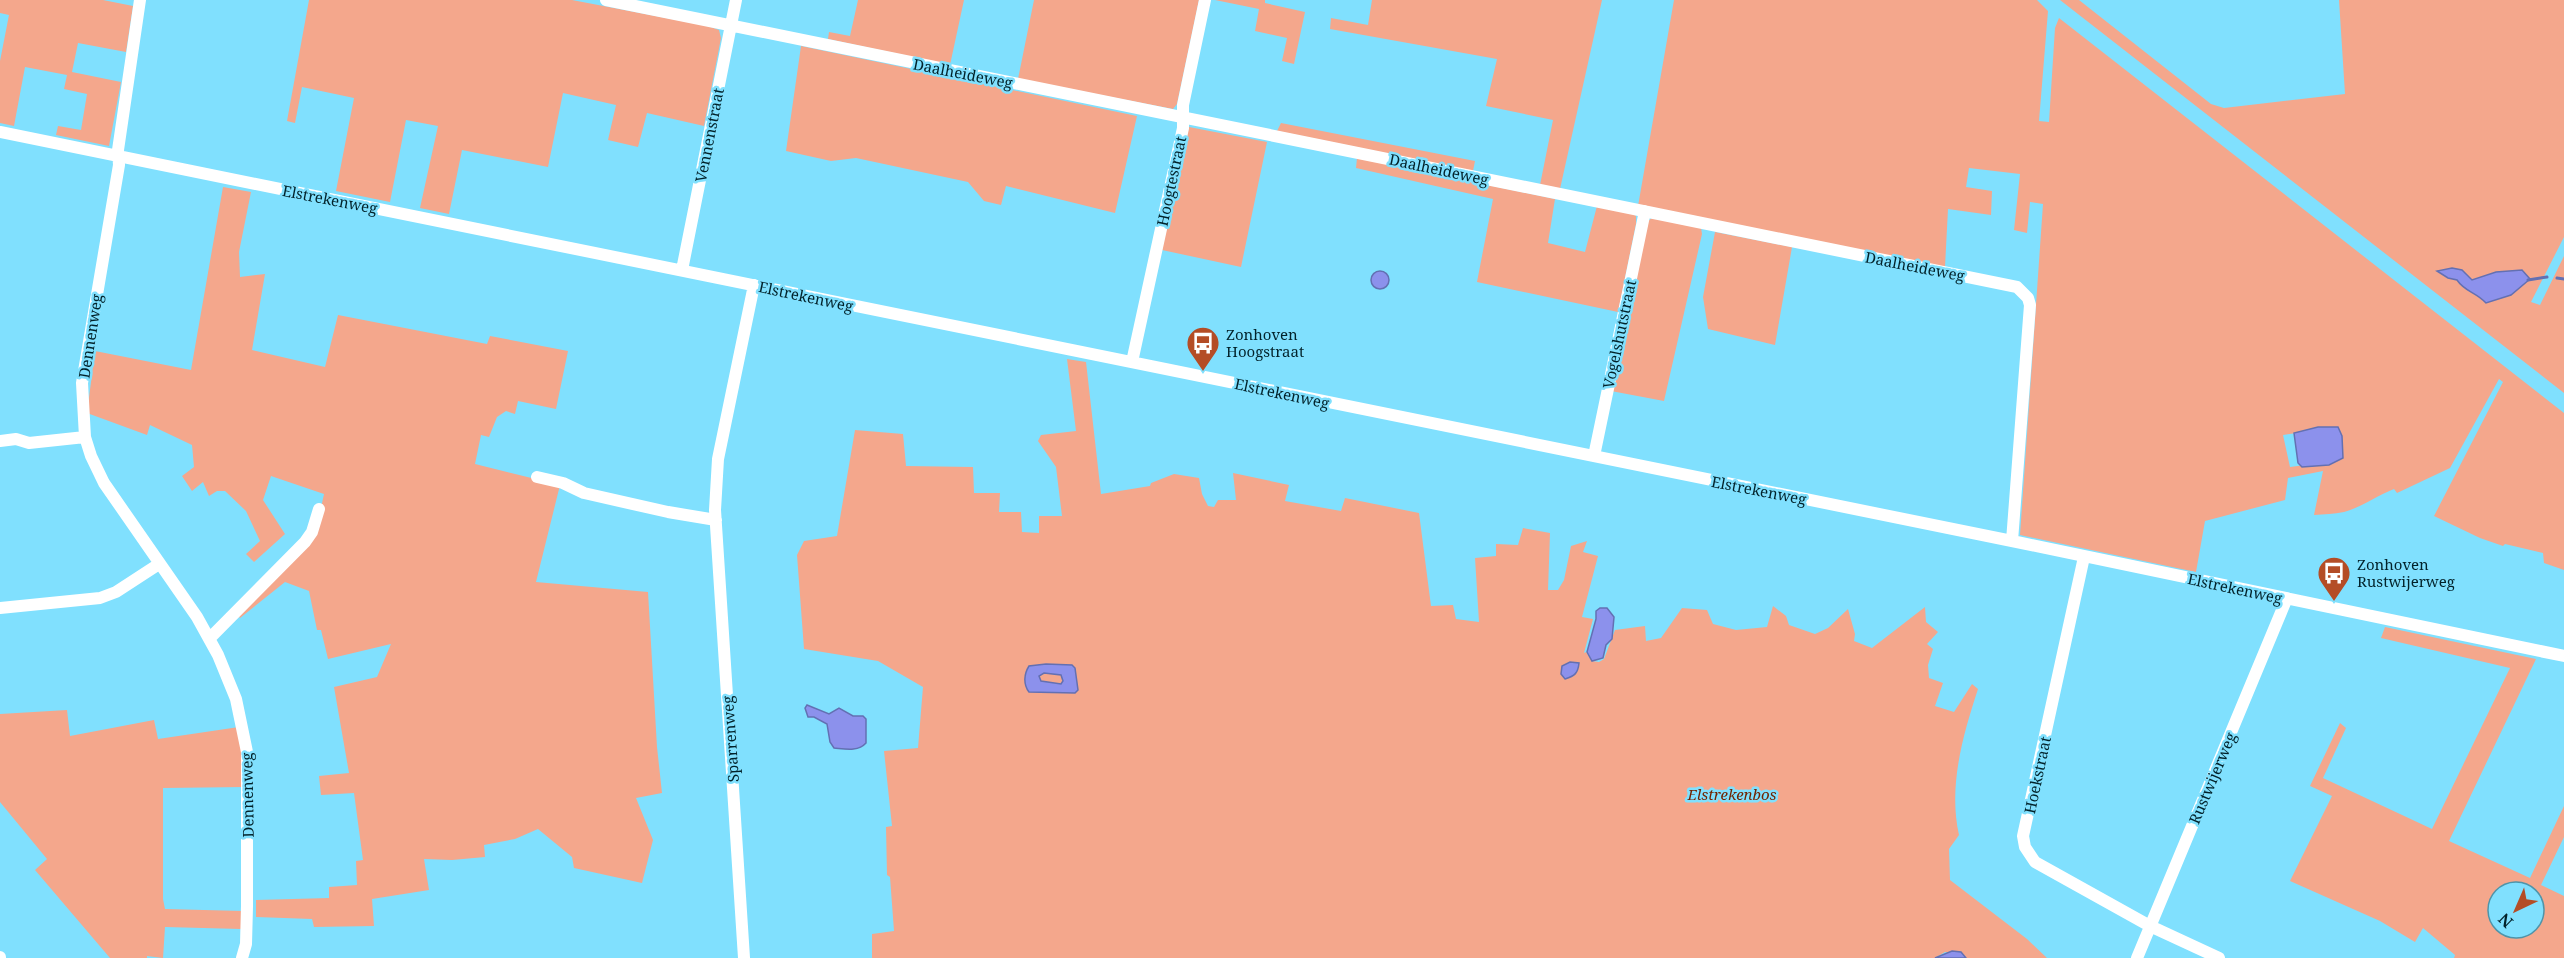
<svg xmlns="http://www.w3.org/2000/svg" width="2564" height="958" viewBox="0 0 2564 958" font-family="'Noto Serif',serif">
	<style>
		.green { fill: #f4a78c; fill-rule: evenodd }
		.water { fill: #8c91ec; stroke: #6370b2; stroke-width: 1.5; fill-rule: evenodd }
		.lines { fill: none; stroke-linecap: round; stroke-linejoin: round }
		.stream { stroke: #6370b2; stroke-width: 3 }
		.minor { stroke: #fff; stroke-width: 12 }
		.labels { text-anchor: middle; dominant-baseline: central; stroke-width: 5; stroke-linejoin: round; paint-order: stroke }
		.street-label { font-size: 15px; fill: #02222a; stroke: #80e0fe }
		.poi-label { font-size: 15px; fill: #02222a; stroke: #80e0fe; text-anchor: start }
		.park-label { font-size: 15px; font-style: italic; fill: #712300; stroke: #80e0fe }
	</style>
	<rect width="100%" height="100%" fill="#80e0fe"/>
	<!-- green -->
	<path class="green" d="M0,0H103L133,6L126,52L78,43L72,72L121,82L109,146L56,135L58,126L81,130L87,94L64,89L67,75L25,67L14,126L0,123V61L9,15L0,13Z
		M309,0H572L708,26L719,30L721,38L704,126L647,113L638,147L608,140L616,105L563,93L548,167L462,150L449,214L420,208L438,126L406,120L390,202L336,191L354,98L302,87L295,123L287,121Z
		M858,0H964L950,65L828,39L829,32L850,36Z
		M1034,0H1199L1177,104L1173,109L1018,79Z
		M1215,0H1265V3L1305,12L1294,64L1282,61L1287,38L1255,31L1259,9Z
		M1372,0H1602L1560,189L1540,185L1553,120L1486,106L1497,59L1330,29L1331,18L1368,25Z
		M1674,0H2037L2048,11L2039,121L2049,122L2055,28L2059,18L2564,413V570L2544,563L2543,553L2505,544L2503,546L2480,538L2434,516L2503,382L2499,379L2450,468L2397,493L2394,489C2378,495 2360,508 2344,512C2334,514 2324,514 2314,515L2323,471L2288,478L2285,500L2205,521L2196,572L2020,535L2043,204L2030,202L2027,233L2014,230L2020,174L1969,168L1966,187L1992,191L1991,215L1948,209L1945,267L1638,206ZM2333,428L2336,461L2290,467L2283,435Z
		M2060,0H2079L2211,104L2224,108L2345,94L2339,0H2564V237L2531,302L2540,305L2564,256V393Z
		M801,46L1137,116L1115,213L1006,186L1001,205L984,201L968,182L856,158L831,161L786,151Z
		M1281,123L1475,161L1473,171L1277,131Z
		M1189,127L1267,142L1241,267L1162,250Z
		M1357,158L1555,199L1548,243L1585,252L1597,206L1631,213L1636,216V224L1618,312L1477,282L1493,199L1356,168Z
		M223,187L251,192L239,252L240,277L265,274L252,350L325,367L338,315L487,344L490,336L568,351L556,409L518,401L515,414L506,411L497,417L489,437L481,435L475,464L560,485L536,582L648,592L657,747L662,793L636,798L653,840L642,883L574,868L572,857L538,829L515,839L484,845L485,857L452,860L424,859L429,890L372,899L374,926L314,927L312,919L256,917V900L329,898V887L357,885L356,861L363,860L354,793L321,795L319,776L349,773L334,687L377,677L391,644L328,659L321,630H317L309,591L285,582L240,618L237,614L319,517L324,494L271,476L263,500L285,534L254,562L246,554L260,541L246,511L225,491H217L209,496L203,482L192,491L182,476L194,467L192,445L150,425L147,435L87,413L95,351L191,370Z
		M1652,218L1701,228L1702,234L1664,401L1611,391L1648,221Z
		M1715,232L1792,247L1775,345L1708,329L1703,297Z
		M1067,359L1086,362L1101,494L1150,486L1151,483L1174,474L1199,478L1202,494L1208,506L1214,507L1218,500H1236L1233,473L1289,485L1285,501L1341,511L1345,498L1419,513L1431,606L1453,605L1456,619L1479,622L1475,558L1496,556V544L1518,545L1523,528L1550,533L1548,590H1558L1564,580L1571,546L1587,541L1583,552L1598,556L1582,617L1593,619L1584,653L1586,652L1592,661L1599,662L1604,659L1615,630L1645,626L1646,641L1661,638L1682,608L1707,610L1713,624L1736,630L1767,627L1773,606L1786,616L1789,625L1815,634L1828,628L1848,609L1855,634L1854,641L1872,648L1925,607L1926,622L1938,632L1927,644L1933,649L1928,665L1929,678L1943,683L1935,706L1954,712L1972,684L1978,689C1963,735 1948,786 1959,835L1949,849L1950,880L2027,939L2047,958H1966L1965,956L1945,952L1935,958H872V934L894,931L890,877L887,875L886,827L892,826L884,751L918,748L923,687L878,661L804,649L797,555L804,541L837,536L855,430L903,434L906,466L973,467L974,493H1000L999,512H1021L1022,532L1039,533V516H1062L1056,467L1038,441L1041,435L1076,431Z
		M2385,627L2536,659L2449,841L2530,878L2564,806V837L2541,885L2564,896V958H2454L2455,955L2423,928L2415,942L2380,921L2290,881L2332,796L2310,786L2340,723L2346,728L2323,778L2432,829L2510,668L2381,638ZM2498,892H2534V928H2498Z
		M67,710L70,736L154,720L158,739L239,727L245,787L163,788V899L165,909L243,911L241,929L165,927L163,958L147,956V958H110L35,870L47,859L0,802V714Z"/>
	<!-- water -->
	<path class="water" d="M2452,268L2462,270L2472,280L2496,272L2522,270L2530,279L2511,295L2486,303C2476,292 2465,292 2457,280L2448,278L2437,271Z
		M1371 280a9 9 0 1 1 18 0a9 9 0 1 1-18 0Z
		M2318,427H2338L2342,436L2343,458L2329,465L2302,467L2298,463L2294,433Z
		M1600,608H1607L1614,617L1612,639L1606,645L1603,658L1592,661L1587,652L1596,619V611Z
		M1570,662L1579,663C1578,673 1575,676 1565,679L1561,674L1562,666Z
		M1046,664L1072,665L1075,668L1078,690L1075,693L1029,692C1023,684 1024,674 1029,666ZM1044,673L1061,675L1063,681L1061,684L1041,681L1039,676Z
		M807,705L829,714L839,708L853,716H863L866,719V743C858,752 845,749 834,748L830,742L827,724L814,717H808L805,708Z
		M1952,951L1961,952L1966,958H1935Z"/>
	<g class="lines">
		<!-- stream -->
		<path class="stream" d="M2557,278L2564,279
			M2528,280L2547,277"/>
		<!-- minor -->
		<path class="minor" d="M140,0L118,150L119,165L82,383L85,437L91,456L104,483L197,617L218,655L236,699L247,752V906L246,944L242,958
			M606,0L2017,287L2028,298L2030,305L2012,541
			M0,132L2012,541L2564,656
			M682,270L736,0
			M1132,362L1183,128V105L1205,0
			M0,441L16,439L29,443L85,437
			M1594,456L1645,211
			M537,477L563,483L584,493L668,512L716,520
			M2084,557L2023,836L2025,847L2035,862L2150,926L2219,958
			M0,608L100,598L116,592L159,564
			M209,639L305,542L312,532L319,509
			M0,957V958
			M744,958L715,510L718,459L754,285
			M2137,958L2287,598"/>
	</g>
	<!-- icons -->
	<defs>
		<symbol id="bus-pin" viewBox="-11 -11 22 30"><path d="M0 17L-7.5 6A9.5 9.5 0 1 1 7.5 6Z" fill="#b44d26" stroke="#80e0fe"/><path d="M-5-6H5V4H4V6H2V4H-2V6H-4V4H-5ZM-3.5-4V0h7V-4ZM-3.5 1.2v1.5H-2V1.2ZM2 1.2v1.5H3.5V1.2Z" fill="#fff"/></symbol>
	</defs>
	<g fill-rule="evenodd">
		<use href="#bus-pin" x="1184" y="324" width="38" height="52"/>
		<use href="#bus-pin" x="2315" y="554" width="38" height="52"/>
	</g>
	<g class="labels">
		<!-- street labels -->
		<g class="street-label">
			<text transform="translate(963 73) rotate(11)">Daalheideweg</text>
			<text transform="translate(709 135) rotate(-79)">Vennenstraat</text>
			<text transform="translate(1439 169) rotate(12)">Daalheideweg</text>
			<text transform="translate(1171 181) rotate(-78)">Hoogtestraat</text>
			<text transform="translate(330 199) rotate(11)">Elstrekenweg</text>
			<text transform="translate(1915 266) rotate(11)">Daalheideweg</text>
			<text transform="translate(806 296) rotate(12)">Elstrekenweg</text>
			<text transform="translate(1619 334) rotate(-78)">Vogelshutstraat</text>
			<text transform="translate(90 336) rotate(-81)">Dennenweg</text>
			<text transform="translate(1282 393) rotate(12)">Elstrekenweg</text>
			<text transform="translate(1759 490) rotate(11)">Elstrekenweg</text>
			<text transform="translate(2235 588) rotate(12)">Elstrekenweg</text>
			<text transform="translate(730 739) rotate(-94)">Sparrenweg</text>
			<text transform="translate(2037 775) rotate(-78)">Hoekstraat</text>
			<text transform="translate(2212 778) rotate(-67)">Rustwijerweg</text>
			<text transform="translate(247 795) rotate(-91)">Dennenweg</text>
		</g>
		<!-- poi labels -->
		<g class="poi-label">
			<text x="1226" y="334">Zonhoven<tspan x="1226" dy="17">Hoogstraat</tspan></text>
			<text x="2357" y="564">Zonhoven<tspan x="2357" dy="17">Rustwijerweg</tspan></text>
		</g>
		<!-- park labels -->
		<g class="park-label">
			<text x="1732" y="794">Elstrekenbos</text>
		</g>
	</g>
	<!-- north arrow -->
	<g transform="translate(2516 910) rotate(224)"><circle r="28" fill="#80e0fe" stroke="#4e94a9" stroke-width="1.5"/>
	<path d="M0-4.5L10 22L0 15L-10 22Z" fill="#b44d26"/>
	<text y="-9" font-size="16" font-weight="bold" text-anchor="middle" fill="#02222a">N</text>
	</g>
</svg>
